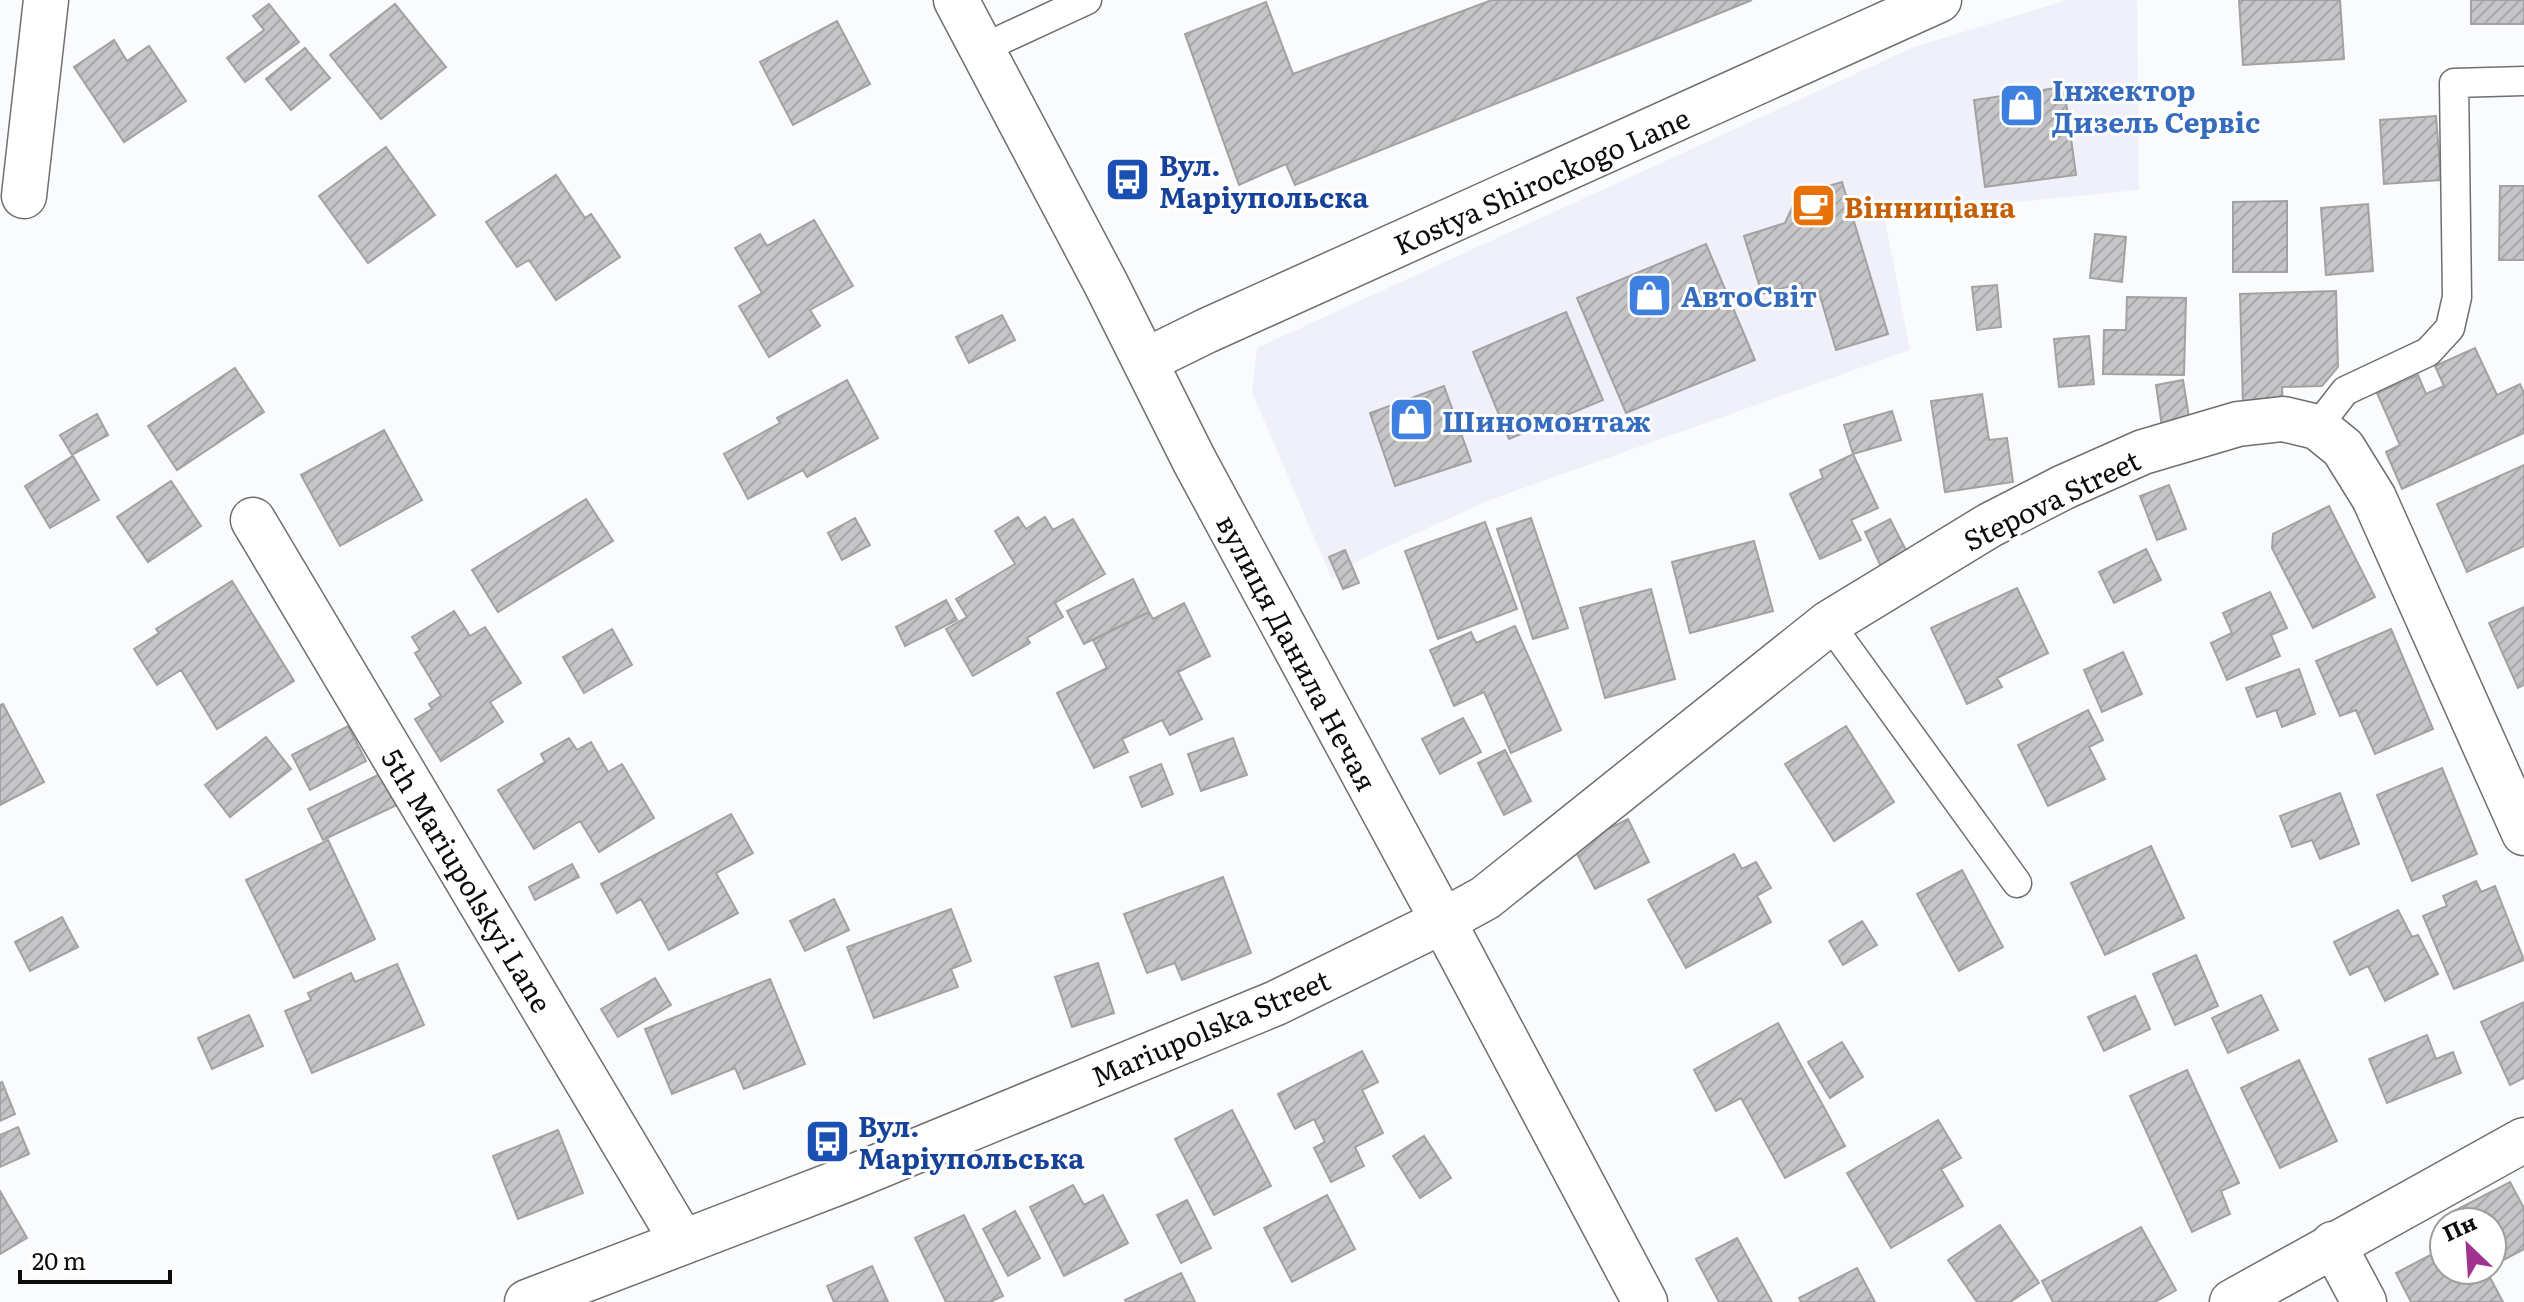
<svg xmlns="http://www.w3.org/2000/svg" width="2524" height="1302" viewBox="0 0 2524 1302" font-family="Literata,serif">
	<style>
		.built { fill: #eff0fa }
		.building { fill: url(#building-hatch); stroke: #a2a2a4; stroke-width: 2 }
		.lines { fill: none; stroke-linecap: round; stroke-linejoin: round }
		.lane-casing { stroke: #6e6f71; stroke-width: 31 }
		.street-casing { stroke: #6e6f71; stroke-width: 47 }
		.secondary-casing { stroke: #6e6f71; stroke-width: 47 }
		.lane { stroke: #fff; stroke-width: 28 }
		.street { stroke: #fff; stroke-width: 44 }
		.secondary { stroke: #fff; stroke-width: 44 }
		.labels { text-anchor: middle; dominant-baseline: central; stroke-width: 6; stroke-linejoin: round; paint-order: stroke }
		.shop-label { font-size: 28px; font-weight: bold; fill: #366cbe; stroke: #fff; text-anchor: start }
		.transit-label { font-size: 28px; font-weight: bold; fill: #164399; stroke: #fff; text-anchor: start }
		.street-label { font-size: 28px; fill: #0c0c0d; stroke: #fff }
		.food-label { font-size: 28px; font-weight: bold; fill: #c56008; stroke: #fff; text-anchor: start }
	</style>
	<defs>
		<pattern id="building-hatch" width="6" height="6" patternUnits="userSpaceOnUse" patternTransform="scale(2)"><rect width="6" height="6" fill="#c5c5c7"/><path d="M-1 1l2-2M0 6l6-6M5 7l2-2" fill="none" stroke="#a8a8aa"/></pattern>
	</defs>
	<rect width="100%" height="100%" fill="#fafbfd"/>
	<!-- built -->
	<path class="built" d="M2067,0H2137L2139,190L1884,215L1910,350L1487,501L1365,557L1332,579L1252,392L1257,348L1914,47Z"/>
	<!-- building -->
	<path class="building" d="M1492,0H1752L1295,185L1286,164L1239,185L1185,34L1266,2L1293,74Z
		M2239,0H2340L2344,59L2243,65Z
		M2471,0H2524V24H2471Z
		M269,4L299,42L245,82L227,58L264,30L253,16Z
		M395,4L446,67L381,119L330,55Z
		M837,21L870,84L793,125L760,62Z
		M114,40L127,61L149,46L186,101L124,142L74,67Z
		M305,48L330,78L291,110L266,79Z
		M2064,87L2076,175L1985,187L1974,100Z
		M2436,116L2441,180L2384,184L2380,120Z
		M386,147L435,215L368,263L319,196Z
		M556,175L585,218L591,214L620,257L556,300L529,260L517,267L486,222Z
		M1842,182L1888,334L1836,350L1820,296L1806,300L1801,283L1762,294L1744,236L1785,223L1798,195Z
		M2500,186H2524V260H2499Z
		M2287,201V272H2233V202Z
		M2368,204L2373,271L2326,275L2321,208Z
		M814,220L853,286L810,310L820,326L769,357L739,306L762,293L735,248L760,234L767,246Z
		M2095,234L2126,237L2122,282L2090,278Z
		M1706,244L1755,360L1626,413L1577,298Z
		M1997,285L2001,327L1977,330L1972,287Z
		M2336,291L2338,367L2322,386L2282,387L2283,406L2243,407L2240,294Z
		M2127,297L2186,298L2184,375L2103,374L2104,330H2126Z
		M1566,312L1603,400L1509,439L1473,352Z
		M1002,315L1015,340L969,363L956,337Z
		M2089,336L2094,384L2059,387L2054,339Z
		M2475,348L2497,395L2520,384L2524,393V433L2402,489L2386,452L2400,445L2377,393L2418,375L2426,394L2444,386L2435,366Z
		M235,368L264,412L177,470L148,426Z
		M847,380L878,438L807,477L803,470L748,499L724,454L780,423L777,418Z
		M2183,380L2190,423L2162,427L2156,385Z
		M1444,386L1471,461L1395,486L1370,413Z
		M1982,394L1989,440L2007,438L2013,482L1945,492L1931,401Z
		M1892,411L1901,440L1853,454L1844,425Z
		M97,414L108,435L72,455L60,435Z
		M384,430L422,500L340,546L301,475Z
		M1853,454L1878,508L1851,520L1861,540L1820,559L1790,494L1823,478L1820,470Z
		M73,456L99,500L50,528L25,486Z
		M2524,465V546L2467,572L2437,504Z
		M171,481L201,526L148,562L117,517Z
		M2169,485L2186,529L2157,540L2140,496Z
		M586,499L613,541L498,612L472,570Z
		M2329,506L2375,597L2313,628L2272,548L2273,534Z
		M1018,517L1026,529L1045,517L1053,530L1073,519L1105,574L1055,603L1063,617L1027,638L1030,643L973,676L946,629L967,617L956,599L1015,564L995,531Z
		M855,518L870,545L842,560L828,533Z
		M1531,518L1568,628L1533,639L1497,529Z
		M1890,519L1910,558L1883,571L1865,532Z
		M1485,522L1517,609L1438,639L1405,551Z
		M1754,541L1773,611L1690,633L1672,562Z
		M2146,549L2161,580L2114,603L2099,572Z
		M1345,550L1359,583L1343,589L1329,557Z
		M1133,579L1149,612L1084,644L1067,611Z
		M232,581L294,681L217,729L181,670L157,685L134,649L159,633L156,629Z
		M2017,588L2048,653L1997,678L2002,687L1967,704L1931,628Z
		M1651,589L1675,679L1605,698L1580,608Z
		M2270,592L2287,628L2271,635L2280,656L2227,680L2211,643L2232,633L2223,613Z
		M946,600L957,620L905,646L896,627Z
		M1184,603L1210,656L1178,672L1202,719L1170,735L1162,720L1122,739L1128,752L1094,768L1057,693L1107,668L1093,640L1149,612L1153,619Z
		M2524,607V685L2518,688L2489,623Z
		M454,611L470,636L485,627L521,683L490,702L503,722L441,761L415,719L432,709L429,704L441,696L415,653L420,650L412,637Z
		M1515,626L1561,730L1511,753L1484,692L1454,706L1430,650L1471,632L1476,643Z
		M612,629L632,665L584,693L563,657Z
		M2391,629L2433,729L2375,754L2356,710L2340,716L2316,661Z
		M2123,652L2142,694L2102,712L2084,670Z
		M2299,669L2315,714L2282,727L2276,710L2257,717L2246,688Z
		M3,704L44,782L0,805V705Z
		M2088,710L2103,740L2089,747L2105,779L2048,806L2018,745Z
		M1463,718L1481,752L1440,774L1422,739Z
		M348,726L366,761L310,790L292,755Z
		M1846,726L1894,802L1834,841L1785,764Z
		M266,737L291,769L230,817L205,785Z
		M569,738L577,750L591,742L608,772L622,764L654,818L599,852L580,821L534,849L498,790L545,762L541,754Z
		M1233,738L1247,775L1201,791L1188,754Z
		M1505,750L1531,801L1504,815L1478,763Z
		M1161,764L1173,794L1142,807L1130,777Z
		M2442,768L2477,854L2412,881L2377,795Z
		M386,771L401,803L323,840L308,809Z
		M2340,793L2359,844L2320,859L2312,840L2292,847L2280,816Z
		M731,814L753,853L716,873L738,913L669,950L641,899L617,913L601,884Z
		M1628,819L1649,862L1595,889L1573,846Z
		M328,840L375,939L294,978L246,880Z
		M2151,846L2184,918L2105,955L2071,883Z
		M1734,854L1742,869L1756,862L1771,888L1757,896L1771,922L1686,968L1648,900Z
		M572,864L579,877L535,900L529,887Z
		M1962,870L2003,947L1959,971L1917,894Z
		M1223,877L1251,953L1182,980L1175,963L1147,973L1124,914Z
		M2476,881L2481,892L2495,886L2524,960L2454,989L2423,916L2447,906L2443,896Z
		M834,899L849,930L805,951L790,921Z
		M951,909L971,961L951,969L958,987L874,1018L847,947Z
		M2398,910L2412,937L2418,935L2438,974L2385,1001L2368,966L2350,975L2334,942Z
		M62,917L78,947L30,971L15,942Z
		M1862,921L1877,945L1843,965L1829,941Z
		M2196,955L2218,1006L2175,1025L2153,974Z
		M1098,963L1114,1013L1072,1027L1055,977Z
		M397,964L424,1025L312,1073L285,1011L311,1000L308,993L351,973L355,982Z
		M655,978L671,1005L618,1037L601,1009Z
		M770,979L805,1064L744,1089L735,1068L672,1094L645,1029Z
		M2261,995L2278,1030L2228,1053L2212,1018Z
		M2135,996L2150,1029L2104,1051L2088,1017Z
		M2524,1002V1078L2510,1085L2481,1022Z
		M249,1015L263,1046L212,1069L198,1038Z
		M1778,1023L1845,1146L1785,1178L1741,1098L1716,1111L1694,1070Z
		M2427,1035L2436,1059L2453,1052L2461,1073L2387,1103L2369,1059Z
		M1842,1042L1863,1077L1830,1098L1808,1062Z
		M1362,1051L1378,1082L1362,1090L1383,1133L1355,1147L1364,1166L1331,1182L1314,1148L1325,1142L1314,1119L1295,1129L1278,1094Z
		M2299,1060L2337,1141L2280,1168L2241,1088Z
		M2187,1070L2239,1183L2221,1191L2230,1214L2192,1232L2130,1096Z
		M2,1082L15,1114L0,1121V1083Z
		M1232,1110L1271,1186L1214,1215L1175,1139Z
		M1938,1120L1961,1158L1941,1169L1963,1206L1891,1248L1847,1173Z
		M18,1127L29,1154L0,1167V1135Z
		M558,1130L583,1193L518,1219L493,1156Z
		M1424,1136L1451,1178L1420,1198L1393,1156Z
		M2510,1182L2524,1208V1249L2492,1266V1222H2465L2458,1209Z
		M1073,1185L1084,1205L1103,1195L1128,1243L1064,1276L1030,1207Z
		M0,1191L27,1238L0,1254Z
		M1327,1195L1355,1249L1292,1282L1264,1228Z
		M1187,1200L1211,1248L1181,1263L1157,1215Z
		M1015,1211L1040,1258L1008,1276L983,1229Z
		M964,1215L1003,1296L990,1302H946L915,1238Z
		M2000,1225L2039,1283L2010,1302H1977L1948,1260Z
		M2141,1227L2176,1290L2155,1302H2053L2042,1281Z
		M1737,1238L1772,1302H1719L1696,1259Z
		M2444,1248V1270H2486L2503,1302H2411L2396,1273Z
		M872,1266L888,1302H834L827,1286Z
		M1857,1268L1875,1302H1801L1799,1298Z
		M1181,1273L1195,1302H1126L1125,1300Z"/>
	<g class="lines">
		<defs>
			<path id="lane" d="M981,49L1087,0
				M2317,427L2345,391L2428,352L2450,328L2457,297L2454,83L2524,81
				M1829,623L2017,883"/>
			<path id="street" d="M24,196L46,0
				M1145,361L1206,331L1939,0
				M253,520L682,1241
				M1443,921L1485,898L1829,623L1990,525L2064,487L2143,452L2238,424L2283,419L2317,427L2343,448L2374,498L2524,833
				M2333,1244L2364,1302
				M2232,1302L2524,1140"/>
			<path id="secondary" d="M956,0L1106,284L1194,460L1443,921L1645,1302
				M527,1302L845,1180L1276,1003L1443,921"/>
		</defs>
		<!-- lane casing -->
		<use href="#lane" class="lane-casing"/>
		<!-- street casing -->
		<use href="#street" class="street-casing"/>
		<!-- secondary casing -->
		<use href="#secondary" class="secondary-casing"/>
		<!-- lane -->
		<use href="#lane" class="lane"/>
		<!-- street -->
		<use href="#street" class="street"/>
		<!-- secondary -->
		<use href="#secondary" class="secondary"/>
	</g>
	<!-- icons -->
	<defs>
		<symbol id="shop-square" viewBox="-11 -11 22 22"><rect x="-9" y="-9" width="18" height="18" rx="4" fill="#3f7fe0" stroke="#fff"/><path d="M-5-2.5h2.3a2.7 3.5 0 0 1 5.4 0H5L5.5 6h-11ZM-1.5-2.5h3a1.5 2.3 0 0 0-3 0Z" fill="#fff"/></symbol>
		<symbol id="bus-square" viewBox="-11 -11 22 22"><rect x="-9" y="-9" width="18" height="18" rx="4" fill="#1a4fb4" stroke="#fff"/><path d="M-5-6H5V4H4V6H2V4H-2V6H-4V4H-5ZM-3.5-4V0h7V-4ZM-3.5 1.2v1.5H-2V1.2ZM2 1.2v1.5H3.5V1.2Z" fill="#fff"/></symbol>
		<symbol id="cafe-square" viewBox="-11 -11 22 22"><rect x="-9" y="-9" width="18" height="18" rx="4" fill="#e8710a" stroke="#fff"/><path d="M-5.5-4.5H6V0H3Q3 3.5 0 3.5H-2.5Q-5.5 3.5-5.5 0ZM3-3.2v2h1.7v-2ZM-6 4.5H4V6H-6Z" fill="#fff"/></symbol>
	</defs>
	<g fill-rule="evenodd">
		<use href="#shop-square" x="1996" y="80" width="51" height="51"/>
		<use href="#bus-square" x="1102" y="154" width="51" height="51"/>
		<use href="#cafe-square" x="1788" y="180" width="51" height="51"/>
		<use href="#shop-square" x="1624" y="270" width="51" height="51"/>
		<use href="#shop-square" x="1386" y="394" width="51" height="51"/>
		<use href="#bus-square" x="802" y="1116" width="51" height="51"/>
	</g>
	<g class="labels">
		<!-- shop labels -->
		<g class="shop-label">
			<text x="2052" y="89">Інжектор<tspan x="2052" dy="32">Дизель Сервіс</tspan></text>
			<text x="1681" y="295">АвтоСвіт</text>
			<text x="1442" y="420">Шиномонтаж</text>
		</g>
		<!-- transit labels -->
		<g class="transit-label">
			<text x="1159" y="164">Вул.<tspan x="1159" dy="32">Маріупольска</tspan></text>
			<text x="858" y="1125">Вул.<tspan x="858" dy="32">Маріупольська</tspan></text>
		</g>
		<!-- street labels -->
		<g class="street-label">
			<text transform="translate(1541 180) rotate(-24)">Kostya Shirockogo Lane</text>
			<text transform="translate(2051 499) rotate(-26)">Stepova Street</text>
			<text transform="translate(1298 652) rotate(62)">вулиця Данила Нечая</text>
			<text transform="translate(468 880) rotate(59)">5th Mariupolskyi Lane</text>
			<text transform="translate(1210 1027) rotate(-23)">Mariupolska Street</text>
		</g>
		<!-- food labels -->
		<g class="food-label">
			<text x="1844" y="206">Вінниціана</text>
		</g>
	</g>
	<!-- north arrow -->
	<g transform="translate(2468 1246) rotate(335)"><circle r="38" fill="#ffffff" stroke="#9e9e9e" stroke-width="2"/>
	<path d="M0-6L14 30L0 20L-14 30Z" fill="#a03290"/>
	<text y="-12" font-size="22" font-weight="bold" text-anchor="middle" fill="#0c0c0d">Пн</text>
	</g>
	<!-- scale -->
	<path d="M20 1270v12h150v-12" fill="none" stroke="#0c0c0d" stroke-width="4"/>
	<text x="32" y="1270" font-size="24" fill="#0c0c0d" stroke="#ffffff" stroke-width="6" paint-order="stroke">20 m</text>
</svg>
